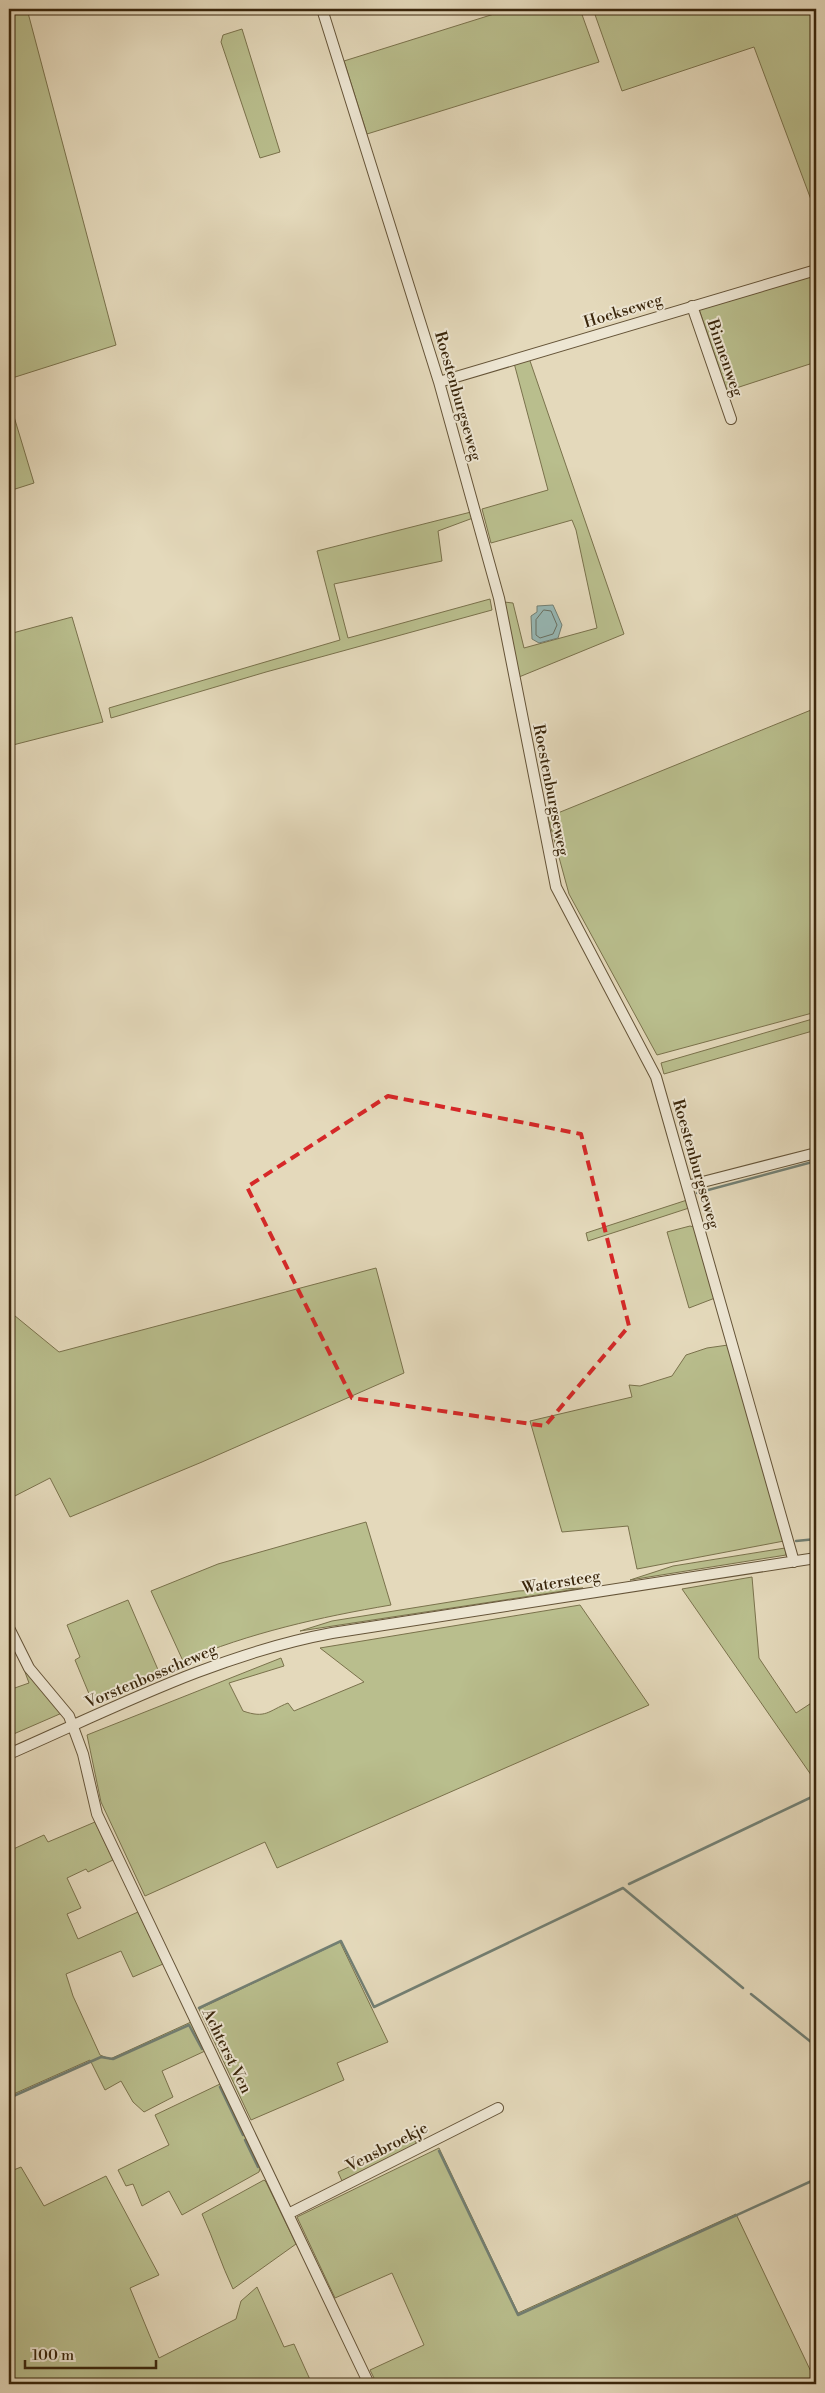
<svg xmlns="http://www.w3.org/2000/svg" width="825" height="2393" viewBox="0 0 825 2393" font-family="'Libre Bodoni',serif">
	<style>
		.green { fill: #b9be8d; stroke: #7a724c }
		.water { fill: #97b9b7; stroke: #727f73 }
		.lines { fill: none; stroke-linecap: round; stroke-linejoin: round }
		.shore { stroke: #697062; stroke-width: 1 }
		.stream { stroke: #727f73; stroke-width: 2.5 }
		.minor-casing { stroke: #655438; stroke-width: 12 }
		.minor { stroke: #ede6d3; stroke-width: 10 }
		.marked { fill: none; stroke: #d62828; stroke-width: 4; stroke-dasharray: 10 6; stroke-linejoin: round }
		.labels { text-anchor: middle; dominant-baseline: central; stroke-width: 4; stroke-linejoin: round; paint-order: stroke }
		.street-label { font-size: 16px; fill: #3b270c; stroke: #ede6d3 }
	</style>
	<rect width="100%" height="100%" fill="#e4d9bb"/>
	<filter id="stains"><feTurbulence type="fractalNoise" baseFrequency=".004" numOctaves="4"/><feColorMatrix values="0 0 0 0 .2 0 0 0 0 .09 0 0 0 0 .02 0 0 0 .5 -.17"/></filter>
	<radialGradient id="worn" r=".72"><stop offset=".6" stop-color="#630" stop-opacity="0"/><stop offset="1" stop-color="#630" stop-opacity=".3"/></radialGradient>
	<path class="green" d="M9,9H27L116,345L9,379Z
		M510,9H580L599,62L367,134L344,61Z
		M593,9H816V213L754,47L622,91Z
		M242,29L280,152L260,158L221,42L223,35Z
		M816,275V362L727,391L699,309Z
		M529,358L624,634L519,677L504,602L513,603L524,648L597,628L576,530L572,520L491,543L482,509L548,490L514,363Z
		M9,400L34,483L9,491Z
		M471,512L473,518L438,531L442,561L334,584L348,638L490,599L492,610L266,672L111,718L109,708L340,640L317,551Z
		M72,617L103,722L9,746V634Z
		M816,708V1012L657,1055L569,894L548,817Z
		M816,1018V1030L664,1074L661,1063Z
		M687,1200L689,1208L588,1241L586,1233Z
		M690,1226L694,1227L715,1298L689,1308L667,1232Z
		M376,1268L404,1373L202,1462L70,1517L50,1478L9,1499V1311L59,1352Z
		M728,1345L784,1541L637,1569L628,1526L562,1532L530,1421L632,1397L629,1385L640,1386L672,1376L686,1355L707,1348Z
		M366,1522L391,1605C320,1617 249,1633 183,1661L151,1591L218,1564Z
		M785,1548L786,1555L630,1580L673,1566Z
		M752,1577L759,1658L796,1713L816,1700V1782L682,1589Z
		M583,1588L300,1631L332,1621L518,1591Z
		M128,1600L159,1672L92,1701L75,1660L80,1657L67,1625Z
		M580,1605L649,1705L277,1868L265,1842L145,1896L101,1802L87,1735L281,1658L284,1666L229,1683L243,1711C266,1719 268,1711 288,1703L294,1711L364,1682L320,1648Z
		M22,1664L62,1713L9,1736V1690L29,1683Z
		M95,1822L113,1860L88,1872L86,1869L67,1878L81,1908L67,1914L78,1939L138,1912L163,1964L133,1977L121,1951L66,1974L73,1996L100,2055L110,2059L191,2022L205,2051L162,2071L173,2097L144,2112L133,2102L121,2081L105,2090L90,2060L9,2096V1851L44,1835L48,1842Z
		M340,1942L388,2042L337,2063L344,2080L251,2120L199,2009Z
		M220,2084L260,2168L259,2172L182,2215L169,2191L142,2206L133,2184L126,2186L118,2170L169,2145L155,2115Z
		M413,2137L417,2145L342,2181L338,2172Z
		M439,2148L518,2313L736,2214L814,2378L801,2384H377L370,2370L424,2345L392,2273L335,2298L297,2217Z
		M9,2167L11,2171L21,2167L44,2206L106,2176L159,2275L130,2288L159,2358L236,2319L241,2301L257,2287L284,2347L294,2344L312,2384H9Z
		M264,2180L266,2182L296,2244L233,2289C221,2264 214,2240 202,2214Z"/>
	<path class="water" d="M553,605L562,625L558,638L539,643L532,639L531,616L537,612V606Z"/>
	<g class="lines">
		<path class="shore" d="M544,610L551,611L557,625L553,634L540,638L536,635V620Z"/>
		<path class="stream" d="M697,1193L816,1161
			M796,1541L816,1539
			M629,1884L816,1795
			M751,1994L816,2046
			M199,2008L341,1941L374,2007L623,1888L743,1988
			M220,2087L243,2135
			M9,2098L101,2057L113,2059L189,2025L202,2049
			M245,2140L258,2167
			M439,2151L518,2315L816,2179"/>
		<defs>
			<path id="minor" d="M322,9L439,382L499,598L556,887L656,1077L794,1562
				M692,306L731,419
				M439,382L816,270
				M687,1186L816,1153
				M9,1628L29,1668L69,1716L83,1754L97,1814L369,2384
				M9,1754C114,1708 218,1654 332,1633L816,1558
				M288,2214L498,2108"/>
		</defs>
		<use href="#minor" class="minor-casing"/>
		<use href="#minor" class="minor"/>
	</g>
	<path class="marked" d="M388,1096L581,1134L629,1326L545,1426L352,1398L247,1187Z"/>
	<g class="labels">
		<g class="street-label">
			<text transform="translate(623 311) rotate(-17)">Hoekseweg</text>
			<text transform="translate(725 358) rotate(71)">Binnenweg</text>
			<text transform="translate(458 396) rotate(74)">Roestenburgseweg</text>
			<text transform="translate(551 790) rotate(79)">Roestenburgseweg</text>
			<text transform="translate(696 1164) rotate(74)">Roestenburgseweg</text>
			<text transform="translate(561 1582) rotate(-9)">Watersteeg</text>
			<text transform="translate(151 1676) rotate(-23)">Vorstenbosscheweg</text>
			<text transform="translate(227 2051) rotate(64)">Achterst Ven</text>
			<text transform="translate(387 2147) rotate(-27)">Vensbroekje</text>
		</g>
	</g>
	<rect width="825" height="2393" fill="none" stroke="#e4d9bb" stroke-width="30"/>
	<rect x="10" y="10" width="805" height="2373" fill="none" stroke="#3b270c" stroke-width="2.5"/>
	<rect x="15" y="15" width="795" height="2363" fill="none" stroke="#3b270c"/>
	<path d="M25 2360v8h131v-8" fill="none" stroke="#3b270c" stroke-width="2.5"/>
	<text x="32" y="2360" font-size="15" fill="#3b270c" stroke="#ede6d3" stroke-width="4" paint-order="stroke">100 m</text>
	<rect width="100%" height="100%" filter="url(#stains)"/>
	<rect width="100%" height="100%" fill="url(#worn)"/>
</svg>
